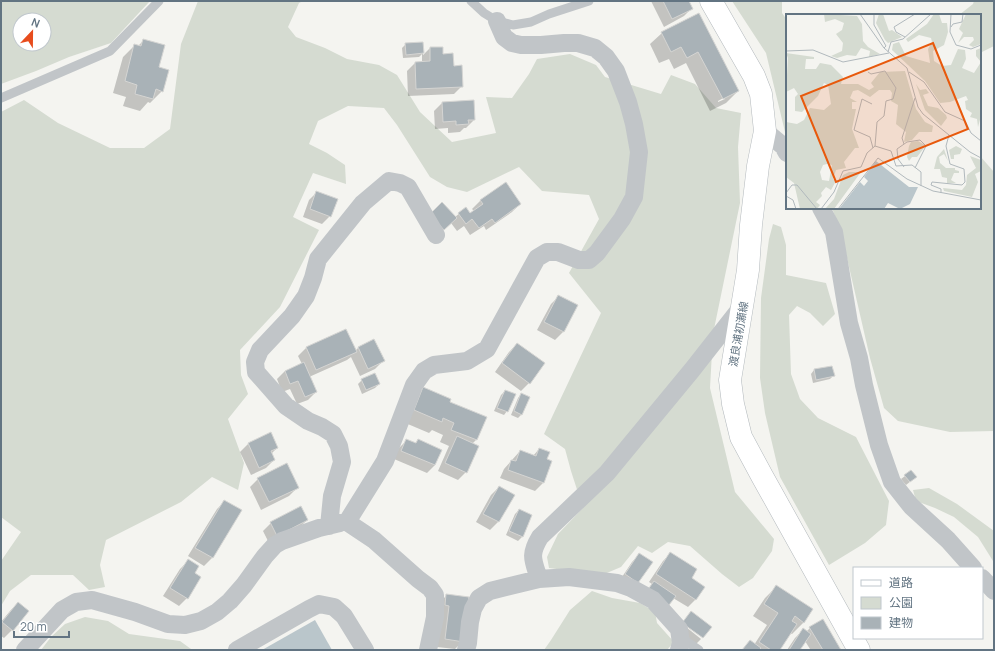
<svg xmlns="http://www.w3.org/2000/svg" width="995" height="651" viewBox="0 0 995 651" font-family="Manrope,'Noto Sans JP',sans-serif">
	<style>
		.green { fill: #d5dbd1; fill-rule: evenodd }
		.water { fill: #bac6cb }
		.shadow { fill: #0003; fill-rule: evenodd }
		.building { fill: #a9b2b7; stroke: #d5d5d3 }
		.lines { fill: none; stroke-linecap: round; stroke-linejoin: round }
		.secondary-casing { stroke: #b3b9bd; stroke-width: 23 }
		.service { stroke: #c1c5c8; stroke-width: 9 }
		.minor { stroke: #c1c5c8; stroke-width: 18 }
		.secondary { stroke: #fff; stroke-width: 22 }
		.labels { text-anchor: middle; dominant-baseline: central; stroke-width: 4; stroke-linejoin: round; paint-order: stroke }
		.street-label { font-size: 11px; fill: #627482; stroke: #fff }
		.inset-road { fill: none; stroke: #b1b9bd; stroke-width: 1 }
		.view { fill: #e8590c; fill-opacity: 0.15; stroke: #e8590c; stroke-width: 2 }
		.inset-edge { fill: none; stroke: #627482; stroke-width: 2 }
	</style>
	<rect width="100%" height="100%" fill="#f4f4f0"/>
	<path class="green" d="M1,1H150L111,43L69,57L36,71L1,84ZM20,20H44V44H20Z
		M198,1H303L299,3L288,27L296,37L325,48L347,59L379,65L397,75L420,112L452,142L496,133L486,97L512,98L529,74L537,59L570,54L596,65L605,77L661,94L671,75L695,84L716,108L741,113L738,147L740,203L713,334L710,388L735,492L774,539L772,551L753,578L739,587L722,574L690,546L668,542L652,553L638,546L621,567L602,575L549,568L547,557L558,534L583,508L571,471L565,449L544,434L601,313L569,273L599,219L589,195L542,191L519,167L467,192L447,187L430,177L397,125L384,108L348,106L318,121L309,144L327,153L345,165L346,184L313,173L293,217L319,230L280,307L240,350L241,375L248,394L228,419L244,463L238,490L212,477L181,502L106,540L100,565L105,587L89,590L73,575H31L10,591L1,606V561L21,532L1,517V112L24,100L58,123L110,148H144L170,129L181,44Z
		M732,1H782V13L787,20V134L785,132L766,53Z
		M974,1H994V46L980,53V15H959L973,4Z
		M980,156L994,172V431L950,432L898,421L884,408L870,358L841,232L832,208H980Z
		M773,224L781,227L786,245V275L826,283L835,314L823,326L810,313L797,306L789,315L791,374L800,399L818,418L856,437L889,501L886,525L865,543L829,565L780,477L765,413L760,378L761,298L769,239Z
		M929,488L957,504L994,531V562L993,561L978,537L954,517L935,508L916,501L913,490Z
		M592,591L612,598L640,603L655,612L657,623L674,642L667,650H544L551,640L570,610Z
		M85,617L108,621L129,634L180,641L191,649L190,650H41L51,637L65,624Z"/>
	<path class="water" d="M315,620L332,650H262Z"/>
	<path class="shadow" d="M651,1H688L692,8L684,16L664,27Z
		M699,14L738,91L726,103L710,111L686,63L674,69L669,59L659,63L650,44L662,33ZM725,97V99L718,102V101Z
		M144,40L158,68L162,91L150,103L148,102L140,111L123,106L126,97L113,93L123,57L135,45L138,46Z
		M422,43L423,55L430,48H442V55L453,67L462,86L454,94L408,96L407,71L415,63H422V54L419,57L403,58L402,48L406,44Z
		M442,103L474,120L466,128H464L460,132L448,133V128L435,129L434,111Z
		M505,183L520,204L512,212L486,230L484,226L470,235L464,226L457,231L451,223L436,237L422,223L455,217L465,209L469,215L474,211L472,209L480,201Z
		M317,192L330,216L322,224L303,217L309,200Z
		M559,296L576,305L563,332L555,340L537,330L551,304Z
		M346,330L355,351L358,348L373,340L383,361L375,369L360,376L351,357L347,360L309,377L316,392L308,400L297,404L290,389L282,392L277,379L285,371L302,364L298,356L306,348Z
		M517,344L529,383L521,391L495,372L509,352Z
		M814,370L834,375L830,379L813,383L811,374Z
		M362,380L379,384L375,388L362,394L358,384Z
		M424,389L449,402L476,440L472,444L466,472L458,480L438,471L449,446L440,442L443,435L432,430L429,433L403,422L412,401Z
		M505,391L507,411L504,415L494,411L501,395Z
		M521,394L522,414L518,418L511,415L518,398Z
		M270,434L277,448L271,454L274,460L266,468L251,475L240,452L248,444Z
		M407,440L415,444L418,441L435,465L427,473L394,459L399,448Z
		M539,449L546,460L551,462L543,483L535,491L500,478L504,469L520,451L533,456Z
		M905,476L916,477L906,485L901,479Z
		M258,479L297,488L289,496L261,510L250,487Z
		M499,487L513,495L498,522L490,530L476,522L491,495Z
		M225,501L241,511L212,558L204,566L188,556L217,509Z
		M519,510L531,515L522,537L518,541L506,535L515,514Z
		M307,520L299,528L269,543L263,531L271,523Z
		M671,553L690,579L696,599L688,607L673,598L644,595L652,584L649,582L663,561Z
		M640,554L637,583H618L632,562Z
		M188,561L193,573L187,598L179,606L163,596L180,569Z
		M777,586L804,622L792,634L790,633L779,650H743L754,645L767,625L753,616L765,598Z
		M447,595L463,641L455,649L437,647L439,603Z
		M18,603L28,611L12,630L4,638L1,636V622L10,611Z
		M681,623L701,639L694,646L675,631Z
		M810,628L840,650H808L810,649L805,641L799,650H787L795,638L803,630L806,632Z"/>
	<path class="building" d="M663,1H689L693,9L672,19Z
		M699,13L739,91L723,99L698,52L687,58L681,47L671,52L661,32Z
		M143,39L165,45L159,67L169,70L163,92L156,89L153,99L135,94L137,85L125,81L134,44L141,46Z
		M423,42L424,53L406,55L405,43Z
		M430,47H443V54L453,53L454,66L462,65L463,87L416,89L415,62L430,61Z
		M474,100L475,120H468L469,124L456,125V121L443,122L442,102Z
		M506,182L521,204L495,223L492,219L479,228L472,219L466,224L458,213L466,207L470,213L483,204L480,200Z
		M316,191L338,199L331,217L310,209Z
		M442,202L457,218L444,230L430,214Z
		M558,295L578,305L564,332L544,322Z
		M346,329L357,352L316,370L306,347Z
		M374,339L385,361L368,369L358,347Z
		M517,343L545,363L530,384L502,363Z
		M304,362L317,392L305,397L298,381L290,384L285,371Z
		M832,366L835,376L816,380L814,369Z
		M375,373L380,384L366,390L361,379Z
		M423,387L451,399L450,402L487,417L477,440L451,430L454,423L443,418L442,422L414,410Z
		M505,390L516,394L508,412L497,408Z
		M521,393L530,397L522,415L514,411Z
		M271,432L278,448L271,451L275,460L259,468L248,443Z
		M457,436L479,446L467,473L445,463Z
		M406,439L416,443L418,439L442,450L435,465L401,451Z
		M539,448L550,452L547,459L552,461L544,483L508,470L511,460L516,461L520,450L536,456Z
		M287,463L299,488L269,502L257,478Z
		M911,470L917,477L910,482L904,475Z
		M499,486L515,495L499,522L483,514Z
		M224,500L242,510L213,558L195,548Z
		M301,506L308,520L277,536L270,522Z
		M519,509L532,515L523,537L509,531Z
		M670,552L697,569L692,578L705,587L696,600L656,574Z
		M639,553L653,562L638,583L625,574Z
		M188,559L199,566L195,573L201,577L188,599L170,588Z
		M654,581L676,596L669,605L647,591Z
		M776,585L813,609L804,623L795,616L792,621L797,624L780,650H771L759,642L778,613L764,604Z
		M446,594L469,597L464,642L445,639L449,606L445,605Z
		M18,602L29,611L13,631L2,622Z
		M691,611L712,627L703,638L682,623Z
		M823,619L841,650H823L809,627Z
		M803,628L811,634L800,650H789Z
		M750,640L761,648L759,650H742Z"/>
	<g class="lines">
		<defs>
			<path id="secondary" d="M711,1L754,76L761,94L765,131L758,166L751,225L748,270L730,380L733,404L741,437L762,476L859,650"/>
		</defs>
		<use href="#secondary" class="secondary-casing"/>
		<path class="service" d="M471,1L484,13L497,21L513,25L531,22L549,14L589,1
			M1,98L110,51L159,1
			M680,637L699,650"/>
		<path class="minor" d="M765,131L783,146L787,153
			M821,208L834,232L849,323L859,358L864,385L879,445L892,482L911,506L948,540L973,568
			M329,526L332,496L342,462L339,446L333,434L322,427L308,421L286,406L256,372L255,362L260,350L292,316L306,296L313,278L318,259L363,203L389,181L400,183L408,187L436,235
			M982,578L994,591
			M539,579C533,560 529,555 540,537L607,473L621,456L692,370L743,305
			M25,650L62,610L76,602L92,600L135,612L168,624L185,625L201,621L217,612L230,601L244,585L265,556L275,545L282,541L319,528L340,523
			M237,650L309,609L319,604L334,607L344,616L365,650
			M428,650L435,617V595L430,588L418,579L374,540L347,522L385,461L414,385L424,371L434,365L467,361L487,349L537,258L547,252H558L579,260H589L597,253L622,219L634,197L639,152L634,124L628,102L616,71L606,57L595,48L578,43H564L541,45H521L512,43L504,37L497,21
			M466,650L468,643L470,622L473,609L479,598L490,591L539,579L569,577L617,583L631,588L653,600L679,629L681,643L679,650"/>
		<use href="#secondary" class="secondary"/>
	</g>
	<g class="labels">
		<g class="street-label">
			<text transform="translate(738 334) rotate(-80)">渡良浦初瀬線</text>
		</g>
	</g>
	<g transform="translate(786 14)">
		<rect width="195" height="195" fill="#f4f4f0"/>
		<path d="M38,0L71,2L76,10L77,27L82,33L94,40L83,43L84,37L75,34L70,42L61,41L51,44L45,42L56,37L57,29L50,20L56,16L58,9L49,5L39,8ZM93,0H97L103,17L106,16L116,23L102,29L99,26L90,9ZM148,0H153L156,9H161L162,18L158,31L147,37L148,47L156,52L165,51L172,35L179,36L180,45L176,54L188,59L195,48L190,42V36L195,34V102L192,113L191,105L184,103L186,99L180,95L179,87L182,86L180,82L164,88L154,89L139,67L106,36L107,30L113,28L120,42L144,49L142,35L146,28L145,24L133,21L122,28L120,25L141,10ZM180,0H195V30L187,33L183,31L188,26L187,23H178L172,29L177,19L173,15ZM0,39L28,43V45H20L19,55H30L34,49L45,51L57,63L55,70H72L83,76L88,73L85,69L94,58L119,57L130,95L139,108L147,112L146,118H133L126,126L118,128L120,118L110,110L112,91L105,87L106,79L104,76H93L84,83L72,76L67,77L64,84L71,88H66V95H70L66,115L73,134H69L58,148L60,154L50,156L47,165L50,167L45,176L40,173L35,179L36,182L30,188L34,191L31,195H14L8,169L0,163V108L11,110L18,106L24,94L38,96L45,90L42,71L38,69L32,82L16,98L9,97V83L12,80L8,74L0,78L2,44ZM41,150L46,151L43,167L36,166L34,158L37,151ZM130,70L134,76L140,75L143,79L137,81L142,92L152,94L160,101L161,104L155,112L139,96ZM132,127L139,131L138,134L131,143H126L123,147L121,143L123,132L125,128ZM170,132L176,135L174,140L168,141V145H165L163,136ZM158,135L162,147L158,140L153,143L154,149L160,154H169V156L173,157V159H168L165,166L170,169H161V164L156,163L154,155H148L151,143ZM184,142L195,146V157L189,160L192,168L186,183L158,177L157,174L176,176L180,171L181,161L190,154ZM63,158H75L48,195H39L48,185L57,161Z" fill="#d5dbd1" fill-rule="evenodd"/>
		<path d="M90,147L123,173H132L124,190L114,195L102,189L98,195H53L74,168L78,172L82,167L78,163Z" fill="#bac6cb"/>
		<path class="inset-road" d="M74,0L98,34L121,54L132,93L137,100L184,138L195,144M88,0V11L100,32L98,34M165,0L164,18L170,31L185,35L195,31M165,13L167,10L176,8L177,0M119,23L110,18L108,13L129,0M0,37L27,36L57,48L103,39M102,38L105,28L117,25L145,0M82,58L85,60L99,57L110,74L107,85L100,87L98,102L91,108L89,132L105,137L110,152L126,151L135,158V172M123,58L138,68L159,98L179,107L185,119L195,127M86,90L76,85L68,116L84,123L87,134M118,130L116,124L129,84M118,153L112,145L111,135L121,128L134,126L140,132L129,154M0,179L6,171H11L31,195M155,179V175L145,171L146,168L176,171L179,168L178,155L164,150L160,132L163,121M0,182L7,186L10,195M35,195L48,178L57,157L75,153L81,139L89,132M52,195L92,144L121,165L147,177L195,186"/>
		<path class="view" d="M147,29L182,115L50,168L15,82Z"/>
		<rect width="195" height="195" class="inset-edge"/>
	</g>
	<rect width="995" height="651" fill="none" stroke="#627482" stroke-width="4"/>
	<rect x="853" y="567" width="130" height="72" fill="#ffffff" stroke="#c0c7cd"/>
	<rect x="861" y="580" width="20" height="6" fill="#ffffff" stroke="#c0c7cd"/>
	<text x="889" y="587" font-size="12" fill="#627482">道路</text>
	<rect x="861" y="597" width="20" height="12" fill="#d5dbd1" stroke="#c0c7cd"/>
	<text x="889" y="607" font-size="12" fill="#627482">公園</text>
	<rect x="861" y="617" width="20" height="12" fill="#a9b2b7" stroke="#c0c7cd"/>
	<text x="889" y="627" font-size="12" fill="#627482">建物</text>
	<g transform="translate(32 32) rotate(22)"><circle r="19" fill="#ffffff" stroke="#c0c7cd"/>
	<path d="M0-3L7 15L0 10L-7 15Z" fill="#e74c1d"/>
	<text y="-6" font-size="11" font-weight="bold" text-anchor="middle" fill="#627482">N</text>
	</g>
	<path d="M14 631v6h55v-6" fill="none" stroke="#627482" stroke-width="2"/>
	<text x="20" y="631" font-size="12" fill="#627482" stroke="#ffffff" stroke-width="3" paint-order="stroke">20 m</text>
</svg>
